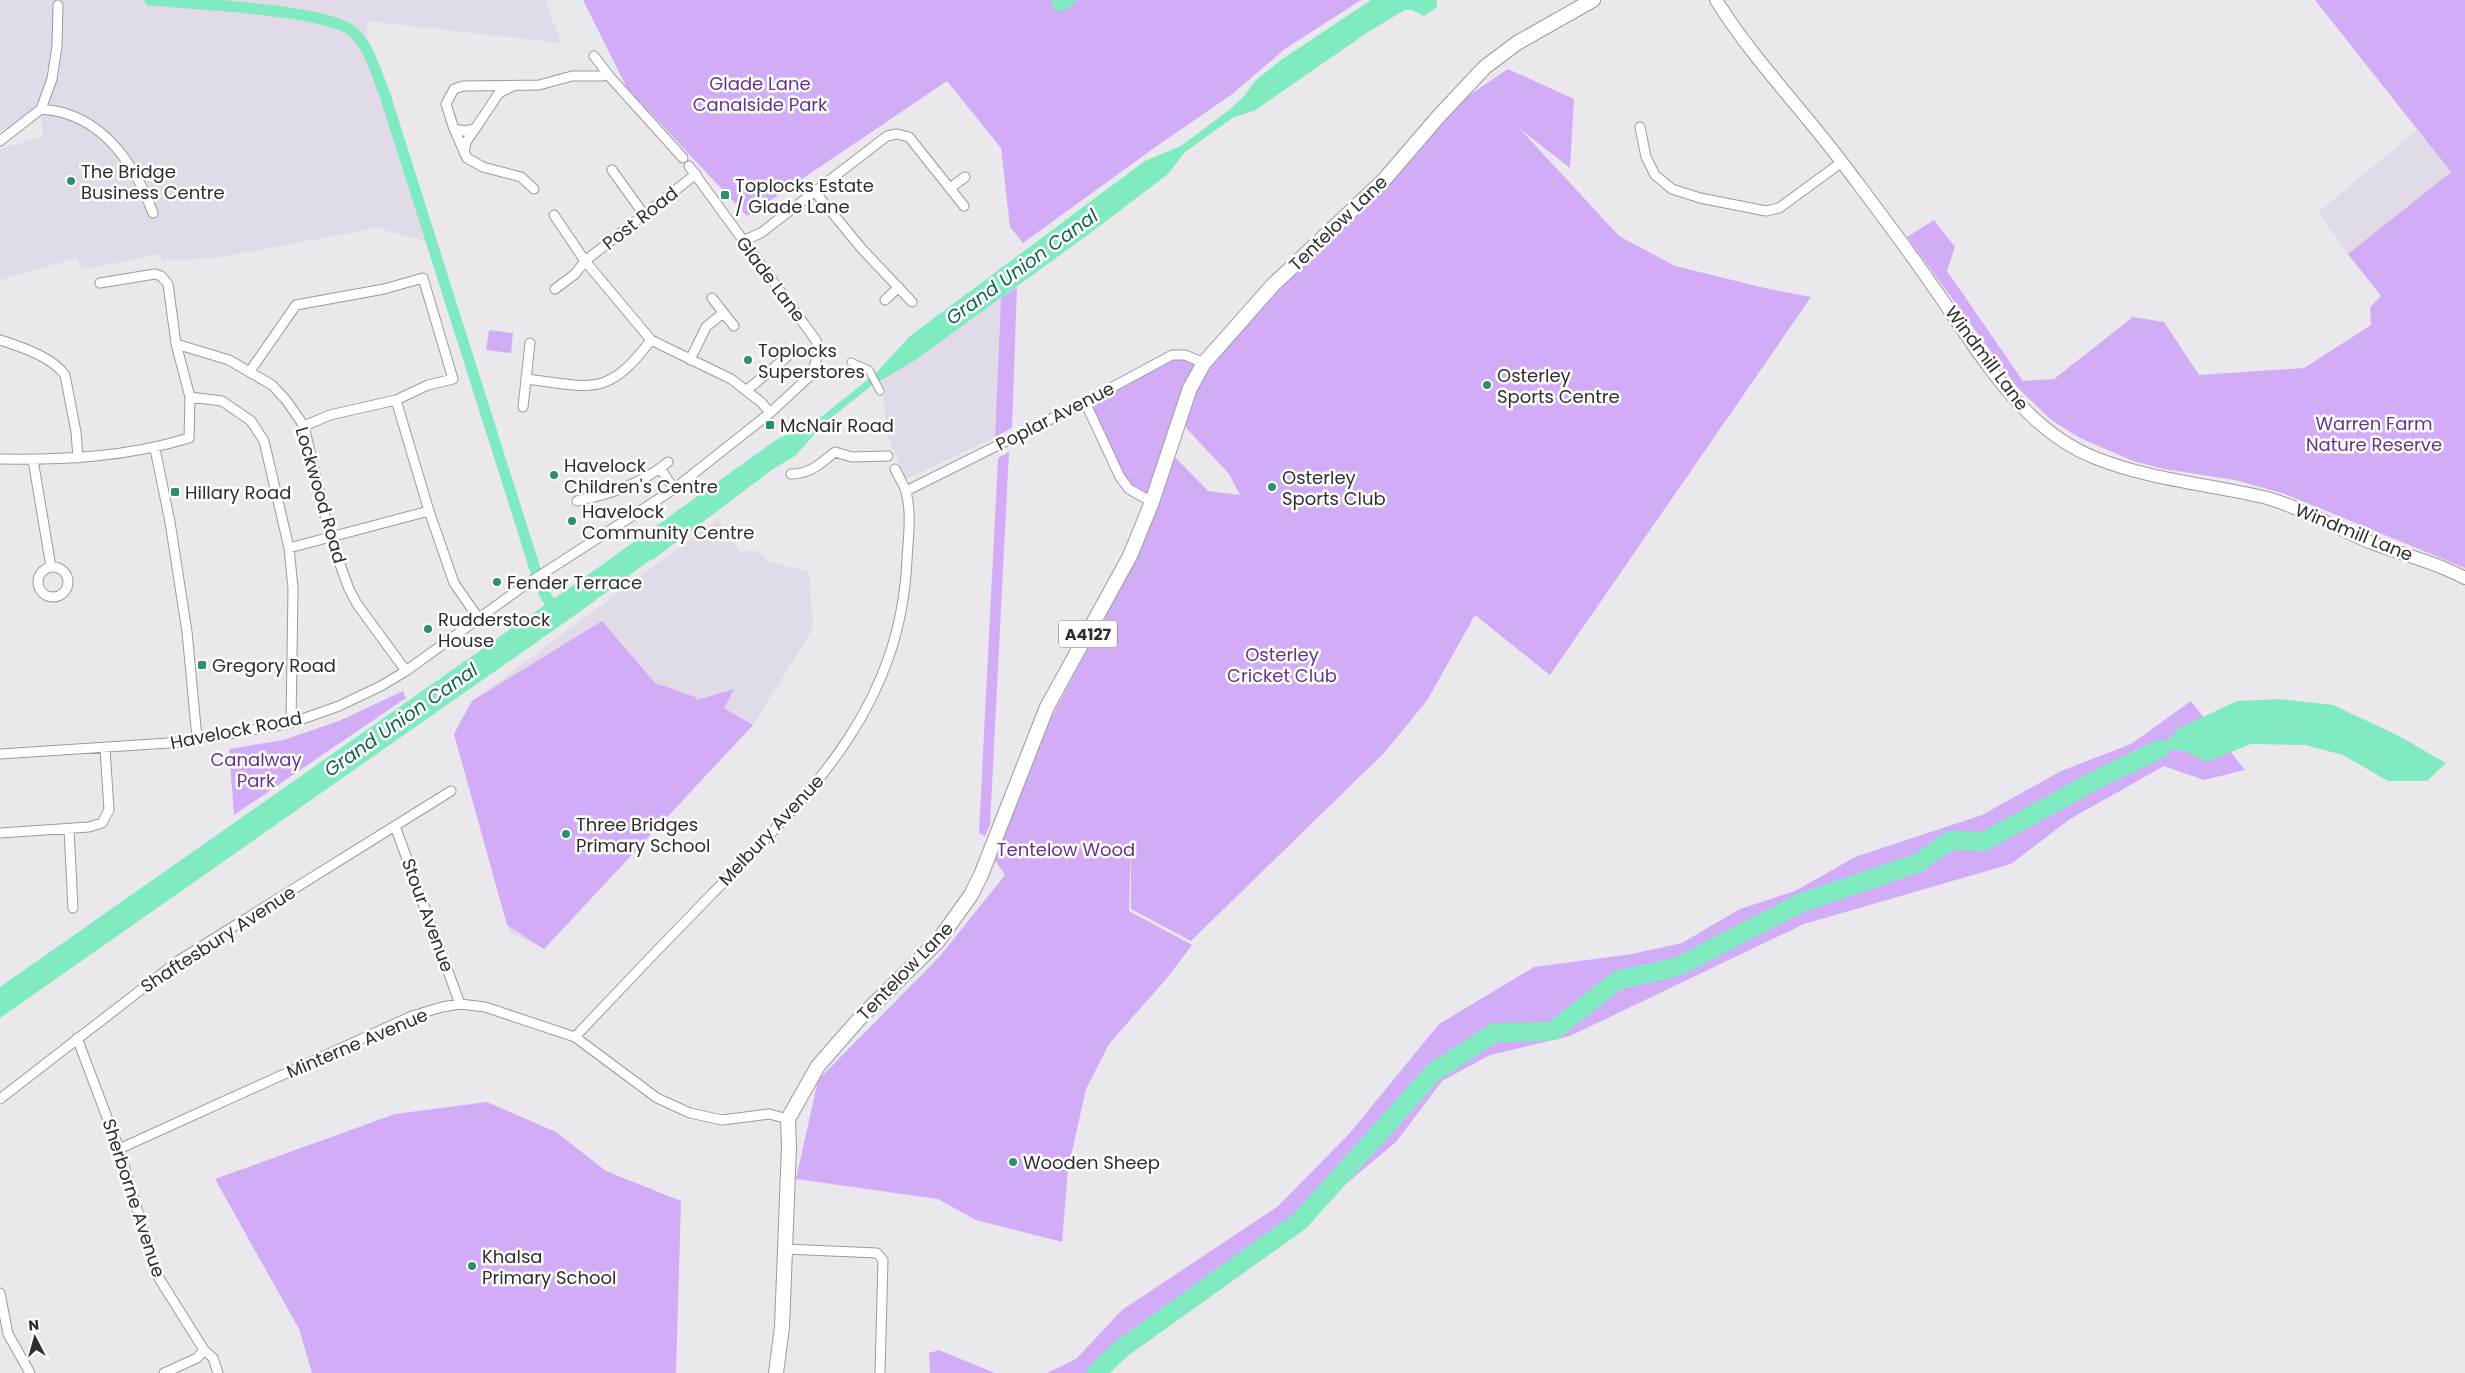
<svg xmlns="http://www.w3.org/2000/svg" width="2465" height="1373" viewBox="0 0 2465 1373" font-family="Poppins,sans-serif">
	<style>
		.built { fill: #e1dae7 }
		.green { fill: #d3acf8 }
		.water { fill: #80ebc1 }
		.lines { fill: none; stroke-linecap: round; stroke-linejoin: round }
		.canal { stroke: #80ebc1; stroke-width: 11 }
		.river { stroke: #80ebc1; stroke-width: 19 }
		.pedestrian-casing { stroke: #9c9a9f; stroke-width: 9 }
		.minor-casing { stroke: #9c9a9f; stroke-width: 11 }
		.secondary-casing { stroke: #9c9a9f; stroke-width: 14 }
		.primary-casing { stroke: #9c9a9f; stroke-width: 16 }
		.pedestrian { stroke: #fff; stroke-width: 7 }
		.minor { stroke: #fff; stroke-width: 9 }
		.secondary { stroke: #fff; stroke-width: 12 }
		.primary { stroke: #fff; stroke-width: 14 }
		.poi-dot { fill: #29916e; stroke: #fff; stroke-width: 2 }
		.labels { text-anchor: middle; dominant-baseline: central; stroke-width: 5; stroke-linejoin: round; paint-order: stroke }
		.shield { fill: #fff; stroke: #6d6c6d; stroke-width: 1 }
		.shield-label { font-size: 16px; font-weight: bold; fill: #2e2d2f }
		.park-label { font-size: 18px; fill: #65328c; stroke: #fff }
		.poi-label { font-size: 18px; fill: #2e2d2f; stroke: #fff; text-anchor: start }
		.street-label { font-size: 18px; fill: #2e2d2f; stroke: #fff }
		.water-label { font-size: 19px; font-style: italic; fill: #12664b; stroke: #fff }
	</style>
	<rect width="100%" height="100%" fill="#eae8ed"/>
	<path class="built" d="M0,0H545L561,43L367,21L368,62L385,98L425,241L377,228L221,257L162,261L160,254L82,270L77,258L0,280V149L43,136L40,111L0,132Z
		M2417,130L2451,172L2348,254L2318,212Z
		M1001,298L995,437L906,479L887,435L882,379L914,361Z
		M718,519L740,552L756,550L769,562L809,572L813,629L753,725L544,949L510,933L454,734L472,701Z"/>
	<path class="green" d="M583,0H1361L1285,49L1231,95L1154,148L1023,243L1010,227L1001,148L947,81L747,216L627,88Z
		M2315,0H2465V568L2285,494L2235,480L2164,469L2133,461L2078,437L2050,419L2017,387L1907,237L1934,220L1955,247L1947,271L2023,381L2054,379L2133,317L2164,322L2199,375L2304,368L2371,325L2370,307L2381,296L2348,254L2451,172Z
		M1508,69L1574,99L1570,168L1520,129L1619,236L1675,266L1769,289L1811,297L1550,675L1475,615L1428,699L1385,752L1191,941L1131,909V845L1129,911L1192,945L1167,978L1109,1044L1086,1089L1068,1169L1062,1242L976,1220L938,1199L796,1179L818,1080L940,956L1005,875L991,854L1018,781L1137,555L1173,455L1208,491L1240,495L1229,474L1187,429L1183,417L1193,386L1273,295L1386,189L1465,98Z
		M1017,287L1012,428L995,437L1001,298Z
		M489,330L513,333L511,353L486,350Z
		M1172,355L1204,363L1152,502L1129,489L1085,402Z
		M1009,452L990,825L985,836L979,833L998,458Z
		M602,621L655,683L695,697L697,700L734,689L724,708L753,725L544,949L507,925L454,734L472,701Z
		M403,691L406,698L234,815L229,749L283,740L339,721Z
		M2191,701L2245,770L2204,780L2164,766L2070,819L2011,864L1804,924L1570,1036L1490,1055L1442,1081L1396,1142L1334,1194L1093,1373H1047L1076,1359L1122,1310L1277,1207L1349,1134L1439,1024L1534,967L1632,954L1682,943L1740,909L1795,891L1855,857L1982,815L2061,771L2131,744Z
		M487,1102L556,1132L606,1171L681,1201L676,1373H312L299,1329L215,1179L395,1114Z
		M939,1350L995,1373H930L929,1353Z"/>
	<path class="water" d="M1051,0H1079L1065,10L1058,11L1053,7Z
		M1371,0H1437V7L1424,16L1412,10H1405L1368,32L1254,111L1234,117L1185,152L1168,174L1093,231L914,361L871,386L825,423L795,456L773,469L654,559L649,561L571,618L0,1018V987L599,567L776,440L821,417L876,373L910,336L1145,161L1181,146L1229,110L1244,96L1256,80L1281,60Z
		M2279,699L2333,705L2397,735L2446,763L2427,781H2388L2343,755L2305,745L2251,744L2206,762L2186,751L2160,749L2179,728L2237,701Z"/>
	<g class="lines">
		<path class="canal" d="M150,0C191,4 324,9 352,31C369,45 376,73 384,92L536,572L544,593L556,612"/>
		<path class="river" d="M1096,1373L1121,1349L1300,1221L1434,1072L1494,1033L1553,1031L1618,980L1677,967L1801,903L1918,863L1951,840L1983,842L2094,781L2160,749"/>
		<defs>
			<path id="pedestrian" d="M851,362L869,370L880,391"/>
			<path id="minor" d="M594,56L610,77L683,158
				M513,86L499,93L475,129L465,131L454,129L446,104L454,89L463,86L539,85L572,76H603L607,74
				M41,109C49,110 59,111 67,114C111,128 138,172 153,213
				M1640,127L1646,157L1655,175L1672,189L1700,198L1766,211L1779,208L1842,162
				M454,129L467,158L483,167L521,177L534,189
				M0,141L41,109L52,79L57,46L58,5
				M464,153L466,142L475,129
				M612,170L645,216
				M950,188L965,177
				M815,192L862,249L912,302
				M554,215L585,261L651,340L731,379L762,403L770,413
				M742,241L761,233L887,136L897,134L909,137L964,206
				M555,289L575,274L585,261L696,174
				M712,298L734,326
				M885,300L899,287
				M0,340C21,347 51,356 65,375L76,432L78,458
				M176,344L229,360L272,385L286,400L304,426L330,537L349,589L357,604L406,671
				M690,360L706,327L723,313
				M250,371L296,305L384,289L423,278L453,379L428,385L396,400
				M526,379C593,387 607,398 651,340
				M747,390L789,355
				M190,397L222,401L251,421L264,441L289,548L293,588L291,723
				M1085,402L1120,477L1129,489L1152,502
				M523,407L530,343
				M304,426L330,415L396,400L429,511L454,583L479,619
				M155,449L170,522L187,632L197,738
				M0,459C65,460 127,457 189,438L190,397L176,344L168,284L161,276L155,274L100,283
				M33,460L51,567
				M660,468L674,489
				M791,474C810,474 820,464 835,452L852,457L888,456
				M906,491L1085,402L1172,355H1185L1204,363
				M577,501C611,494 641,484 668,462
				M289,548L429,511
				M38 582a15 15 0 1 1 30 0a15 15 0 1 1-30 0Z
				M0,754L184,742L197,738L218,736L291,723L339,706L381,686L406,671L522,587L674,489L770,413L811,375L817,358L819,347L815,339L689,166
				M395,826L460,1004
				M69,829L73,908
				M0,833L89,827L102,823L109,810L105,748
				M575,1037C620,989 665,942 711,895C809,795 900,710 907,560C908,538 912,514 906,492C904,484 898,476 895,469
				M77,1038L119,1149L157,1275L204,1350L213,1358L218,1373
				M0,1099L178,961L451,791
				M119,1149L412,1016L442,1007L460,1004L485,1007L575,1037L657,1098L690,1113L722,1120L769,1114L788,1119
				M784,1249L877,1253L883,1260L880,1373
				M0,1293L8,1334L30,1373
				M164,1373L197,1358L204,1350"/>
			<path id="secondary" d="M1716,0C1753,59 1802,109 1844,165C1874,205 1904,244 1932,285C1977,348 2018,426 2093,457C2149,480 2209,484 2267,498C2303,508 2337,529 2372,543C2403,555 2436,562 2465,578"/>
			<path id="primary" d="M776,1373L782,1327L789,1147L788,1119L818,1066L860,1018L938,941L971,895L981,875L1047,707L1130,556L1152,502L1190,388L1204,363L1273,285L1384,180L1439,116L1485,67L1517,43L1593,0"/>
		</defs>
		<use href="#pedestrian" class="pedestrian-casing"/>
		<use href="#minor" class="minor-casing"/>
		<use href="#secondary" class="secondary-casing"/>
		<use href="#primary" class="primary-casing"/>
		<use href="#pedestrian" class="pedestrian"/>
		<use href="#minor" class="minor"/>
		<use href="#secondary" class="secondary"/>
		<use href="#primary" class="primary"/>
	</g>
	<g class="poi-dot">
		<circle cx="71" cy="181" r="5"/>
		<rect x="720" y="190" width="10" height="10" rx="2.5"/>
		<circle cx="748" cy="360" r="5"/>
		<circle cx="1487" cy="385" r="5"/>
		<rect x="765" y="420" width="10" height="10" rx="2.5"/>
		<circle cx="554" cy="475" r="5"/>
		<circle cx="1272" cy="487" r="5"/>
		<rect x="170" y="487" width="10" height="10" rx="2.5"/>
		<circle cx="572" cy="521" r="5"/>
		<circle cx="497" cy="582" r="5"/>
		<circle cx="428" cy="629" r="5"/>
		<rect x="197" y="660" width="10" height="10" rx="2.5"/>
		<circle cx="566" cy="834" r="5"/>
		<circle cx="1013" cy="1162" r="5"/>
		<circle cx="472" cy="1266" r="5"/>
	</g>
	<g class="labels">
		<rect class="shield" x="1059" y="620.5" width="58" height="27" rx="4"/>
		<g class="shield-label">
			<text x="1088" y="634">A4127</text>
		</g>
		<g class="park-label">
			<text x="760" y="83">Glade Lane<tspan x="760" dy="21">Canalside Park</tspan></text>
			<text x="2374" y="423">Warren Farm<tspan x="2374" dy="21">Nature Reserve</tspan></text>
			<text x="1282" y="654">Osterley<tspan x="1282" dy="21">Cricket Club</tspan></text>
			<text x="256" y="759">Canalway<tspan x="256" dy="21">Park</tspan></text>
			<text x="1066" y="849">Tentelow Wood</text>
		</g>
		<g class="poi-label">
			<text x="81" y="171">The Bridge<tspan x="81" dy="21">Business Centre</tspan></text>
			<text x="735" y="185">Toplocks Estate<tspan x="735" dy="21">/ Glade Lane</tspan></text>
			<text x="758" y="350">Toplocks<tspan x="758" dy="21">Superstores</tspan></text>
			<text x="1497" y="375">Osterley<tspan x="1497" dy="21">Sports Centre</tspan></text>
			<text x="780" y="425">McNair Road</text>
			<text x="564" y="465">Havelock<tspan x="564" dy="21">Children's Centre</tspan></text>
			<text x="1282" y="477">Osterley<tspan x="1282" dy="21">Sports Club</tspan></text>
			<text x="185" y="492">Hillary Road</text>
			<text x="582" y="511">Havelock<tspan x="582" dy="21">Community Centre</tspan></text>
			<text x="507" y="582">Fender Terrace</text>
			<text x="438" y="619">Rudderstock<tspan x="438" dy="21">House</tspan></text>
			<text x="212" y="665">Gregory Road</text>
			<text x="576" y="824">Three Bridges<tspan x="576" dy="21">Primary School</tspan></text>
			<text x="1023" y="1162">Wooden Sheep</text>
			<text x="482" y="1256">Khalsa<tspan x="482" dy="21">Primary School</tspan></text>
		</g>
		<g class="street-label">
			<text transform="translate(640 218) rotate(-38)">Post Road</text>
			<text transform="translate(1338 223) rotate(-44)">Tentelow Lane</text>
			<text transform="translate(771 279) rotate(53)">Glade Lane</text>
			<text transform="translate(1987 358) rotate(53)">Windmill Lane</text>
			<text transform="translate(1055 416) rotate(-27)">Poplar Avenue</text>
			<text transform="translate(321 495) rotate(74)">Lockwood Road</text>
			<text transform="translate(2354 532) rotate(22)">Windmill Lane</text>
			<text transform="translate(236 730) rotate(-11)">Havelock Road</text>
			<text transform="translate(771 830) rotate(-47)">Melbury Avenue</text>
			<text transform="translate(428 915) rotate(70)">Stour Avenue</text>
			<text transform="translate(218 939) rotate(-33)">Shaftesbury Avenue</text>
			<text transform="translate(905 971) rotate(-46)">Tentelow Lane</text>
			<text transform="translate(357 1043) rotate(-23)">Minterne Avenue</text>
			<text transform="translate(134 1198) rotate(72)">Sherborne Avenue</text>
		</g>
		<g class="water-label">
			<text transform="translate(1022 267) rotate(-36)">Grand Union Canal</text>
			<text transform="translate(401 720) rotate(-35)">Grand Union Canal</text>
		</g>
	</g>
	<g transform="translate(35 1338) rotate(354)" stroke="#ffffff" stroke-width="4" paint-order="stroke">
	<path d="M0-4L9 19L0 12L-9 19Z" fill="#2e2d2f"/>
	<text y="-8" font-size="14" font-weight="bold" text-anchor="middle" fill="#2e2d2f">N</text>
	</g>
</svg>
